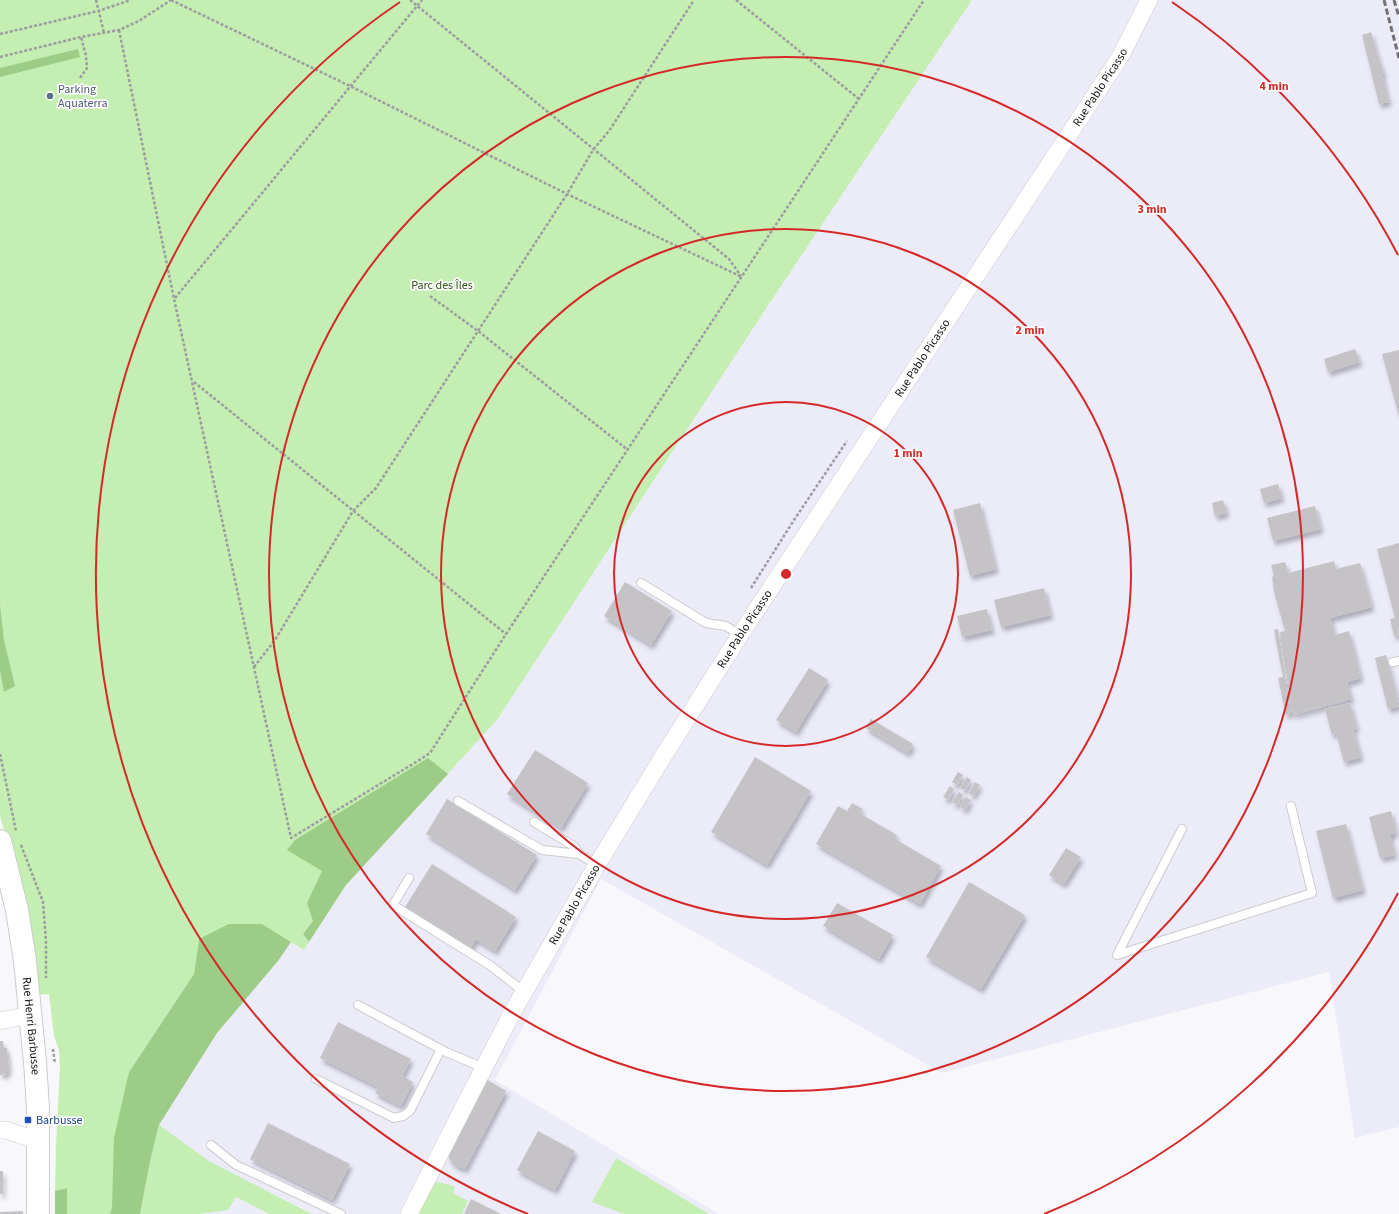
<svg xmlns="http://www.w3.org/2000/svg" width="1399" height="1214" viewBox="0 0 1399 1214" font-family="'Source Sans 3',sans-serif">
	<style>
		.built { fill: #ebecf8 }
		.green { fill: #c4eeb2 }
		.forest { fill: #9dcc87 }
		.building { fill: #c5c3c6; filter: url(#shadow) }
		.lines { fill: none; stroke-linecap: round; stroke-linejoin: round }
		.lane-casing { stroke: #cbcbcf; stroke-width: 10 }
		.street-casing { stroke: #cbcbcf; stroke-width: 18 }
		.secondary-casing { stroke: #cbcbcf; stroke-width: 24 }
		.path { stroke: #9c9c9f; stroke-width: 2.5; stroke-dasharray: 3 2; stroke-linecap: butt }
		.lane { stroke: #fff; stroke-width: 8 }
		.street { stroke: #fff; stroke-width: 17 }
		.secondary { stroke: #fff; stroke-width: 22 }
		.rail { stroke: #727275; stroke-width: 3; stroke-dasharray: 6 3; stroke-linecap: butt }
		.ring { fill: none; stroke: #d62828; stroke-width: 2 }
		.service-dot { fill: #5c6f8a; stroke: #fff; stroke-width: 1.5 }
		.transit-dot { fill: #1a4fb4; stroke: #fff; stroke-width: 1.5 }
		.labels { text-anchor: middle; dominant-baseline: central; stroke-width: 3.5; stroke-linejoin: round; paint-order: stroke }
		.street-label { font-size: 12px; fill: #101012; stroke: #fff }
		.service-label { font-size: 12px; fill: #4e5e75; stroke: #fff; text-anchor: start }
		.park-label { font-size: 12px; fill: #2a5510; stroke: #fff }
		.transit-label { font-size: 12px; fill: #164399; stroke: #fff; text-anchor: start }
		.centre { fill: #d62828; stroke: #fff; stroke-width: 2 }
		.ring-label { font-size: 12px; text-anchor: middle; font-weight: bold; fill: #d62828; stroke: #fff; stroke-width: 3.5; stroke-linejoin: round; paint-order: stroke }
	</style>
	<defs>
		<filter id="shadow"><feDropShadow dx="2.5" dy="4.5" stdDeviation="2" flood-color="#0004"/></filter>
	</defs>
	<rect width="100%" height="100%" fill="#f8f8fc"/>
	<path class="built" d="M972,0H1399V1127L1355,1138L1329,972L942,1073L601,879L495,1080L719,1214H312L209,1161L146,1118L262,924L304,950L346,885L497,720L769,304Z
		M191,1174L269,1214H172Z"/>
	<path class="green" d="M0,0H972L769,304L497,720L313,921L303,934L309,942L304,950L262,924L199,939L194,974L129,1072L112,1207L110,1214H67V1188L55,1191L56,1146L60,1067L59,1050L54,1036L49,994L35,995L20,889L0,816V671L5,692L4,640L0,603Z
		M159,1125L209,1161L312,1214H269L236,1197L228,1210L199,1214H140L151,1157Z
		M616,1158L709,1214H624L592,1202Z
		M437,1182L447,1184L455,1187L453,1193L468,1201L462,1214H416L427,1191Z"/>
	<path class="forest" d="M78,49L80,57L0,77V68Z
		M0,603L4,640L15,686L4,692L0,671Z
		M428,758L448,774L346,885L309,942L303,934L313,921L307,903L322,871L287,850L295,840Z
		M229,924H262L291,942L278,961L217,1033L159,1125L151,1157L140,1214H110L112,1207L114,1138L129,1072L194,974L199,939Z
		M67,1188V1214H55V1191Z"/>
	<path class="building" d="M1371,32L1379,61H1380L1384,74H1382L1389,102L1379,104L1362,35Z
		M1355,349L1360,362L1328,372L1324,359Z
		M1399,350V416L1382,354Z
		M1278,484L1282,498L1264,503L1260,489Z
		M1223,500L1227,513L1215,516L1212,503Z
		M980,503L996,569L970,576L953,510Z
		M1315,506L1321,529L1273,541L1267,518Z
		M1399,543V635L1394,636L1390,619L1395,618L1377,549Z
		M1334,561L1336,569L1360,563L1372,607L1330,618L1335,635L1349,631L1361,678L1347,682L1351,697L1292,712L1280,632L1285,631L1274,592L1272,577L1274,576L1271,565L1285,562L1288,573Z
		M625,582L672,611L651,645L604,616Z
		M1044,588L1051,615L1001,627L994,600Z
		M987,609L992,630L962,637L957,616Z
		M1278,629L1291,713L1286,715L1278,678L1283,677L1274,630Z
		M1386,655L1399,704V706L1388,709L1375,658Z
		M809,668L828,680L796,732L776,720Z
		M1351,697L1352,699L1293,715V713Z
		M1350,703L1357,728L1353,729L1361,757L1344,762L1336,733L1332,735L1325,709Z
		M871,719L913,744L908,753L866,728Z
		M535,750L588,783L561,828L507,794Z
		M755,757L811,791L767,865L711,832Z
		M958,772L963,775L957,785L952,782Z
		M967,777L971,780L965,790L960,788Z
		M975,782L980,785L973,796L969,793Z
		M950,786L954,789L948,800L943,797Z
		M959,792L963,795L957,805L952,802Z
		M966,797L971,800L965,810L960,807Z
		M447,799L537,855L515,890L426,834Z
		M852,803L863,809L859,813L897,835L895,839L941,866L920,904L816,844L838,806L847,811Z
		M1391,811L1396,833L1390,835L1395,855L1380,858L1369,817Z
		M1346,824L1363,890L1333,898L1316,831Z
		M1066,848L1081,857L1064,884L1049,875Z
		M432,864L516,917L495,951L476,939L471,948L405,907Z
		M969,882L1025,915L981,989L926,957Z
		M837,903L893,935L879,959L823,926Z
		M338,1022L411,1059L402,1076L413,1082L401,1106L375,1093L378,1087L320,1058Z
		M0,1041H3L4,1048H7L9,1070L7,1071V1074L0,1075Z
		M486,1079L506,1091L465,1169L455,1165L449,1159L448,1153Z
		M268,1123L350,1164L332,1200L250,1159Z
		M538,1131L575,1151L555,1190L517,1170Z
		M0,1171H3V1194H0Z
		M471,1199L501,1214H464Z
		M23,1211V1214H0V1212Z"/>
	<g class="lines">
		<defs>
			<path id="lane" d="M641,583L706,623L726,626L740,635
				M1393,662L1399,661
				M458,801L542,850L579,854L597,865
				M534,822L575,847L579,854
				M1182,829L1117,955L1312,893L1291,806
				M409,878L393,905L491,966L524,992
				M358,1005L446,1052L484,1068
				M316,1079L394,1118L403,1116L410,1111L441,1049
				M211,1145L236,1165L341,1214"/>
			<g id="street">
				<path d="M0,1021L31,1015"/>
				<path d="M0,1130H6L38,1141"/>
				<path id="s1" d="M409,1214L512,1013L597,865L664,755L740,635L1120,57L1149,0"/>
			</g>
			<g id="secondary">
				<path id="s2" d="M0,841L17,910L25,961L35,1062L38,1108V1214"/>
			</g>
		</defs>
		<use href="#lane" class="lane-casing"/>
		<use href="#street" class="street-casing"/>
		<use href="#secondary" class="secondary-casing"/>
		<path class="path" d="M96,0L104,33
			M171,0L350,86L567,194L742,277
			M410,0L729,259L741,276
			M736,0L859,99
			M119,30L174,299L291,838L421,759L430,753L506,634L924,0
			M0,34L98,11L131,0
			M0,57L81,37L119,30L139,21L171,0
			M80,78L87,68L86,56L81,37
			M430,296L478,331L628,450
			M175,298L422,0
			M194,382L506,634
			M751,588L794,520L847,441
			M254,667L275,640L353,511L376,488L567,194L593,150L609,131L694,0
			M0,754L16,831
			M21,845L43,902L46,941V978
			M53,1049L55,1064"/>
		<use href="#lane" class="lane"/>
		<use href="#street" class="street"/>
		<use href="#secondary" class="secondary"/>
		<path class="rail" d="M1384,0L1399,58
			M1394,0L1399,17"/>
	</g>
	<g class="ring">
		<circle cx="786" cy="574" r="172"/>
		<circle cx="786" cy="574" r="345"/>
		<circle cx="786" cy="574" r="517"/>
		<path d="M1398 893A690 690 0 0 1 1044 1214M528 1214A690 690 0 0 1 400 2M1172 2A690 690 0 0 1 1398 255"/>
	</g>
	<circle class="service-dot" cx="50" cy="96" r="4"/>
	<rect class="transit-dot" x="24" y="1116" width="8" height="8" rx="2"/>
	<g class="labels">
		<g class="street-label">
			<text stroke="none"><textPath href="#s1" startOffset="1323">Rue Pablo Picasso</textPath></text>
			<text stroke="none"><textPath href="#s1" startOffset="999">Rue Pablo Picasso</textPath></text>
			<text stroke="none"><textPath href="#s1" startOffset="675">Rue Pablo Picasso</textPath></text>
			<text stroke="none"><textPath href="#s1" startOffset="351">Rue Pablo Picasso</textPath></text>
			<text stroke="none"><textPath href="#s2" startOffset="188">Rue Henri Barbusse</textPath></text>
		</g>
		<g class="service-label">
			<text x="58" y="89">Parking<tspan x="58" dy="14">Aquaterra</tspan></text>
		</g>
		<g class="park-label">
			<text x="442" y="285">Parc des Îles</text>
		</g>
		<g class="transit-label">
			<text x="36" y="1120">Barbusse</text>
		</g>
	</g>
	<circle cx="786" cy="574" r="6" class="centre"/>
	<g class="ring-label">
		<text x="1274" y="90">4 min</text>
		<text x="1152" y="213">3 min</text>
		<text x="1030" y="334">2 min</text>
		<text x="908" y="457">1 min</text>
	</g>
</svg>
